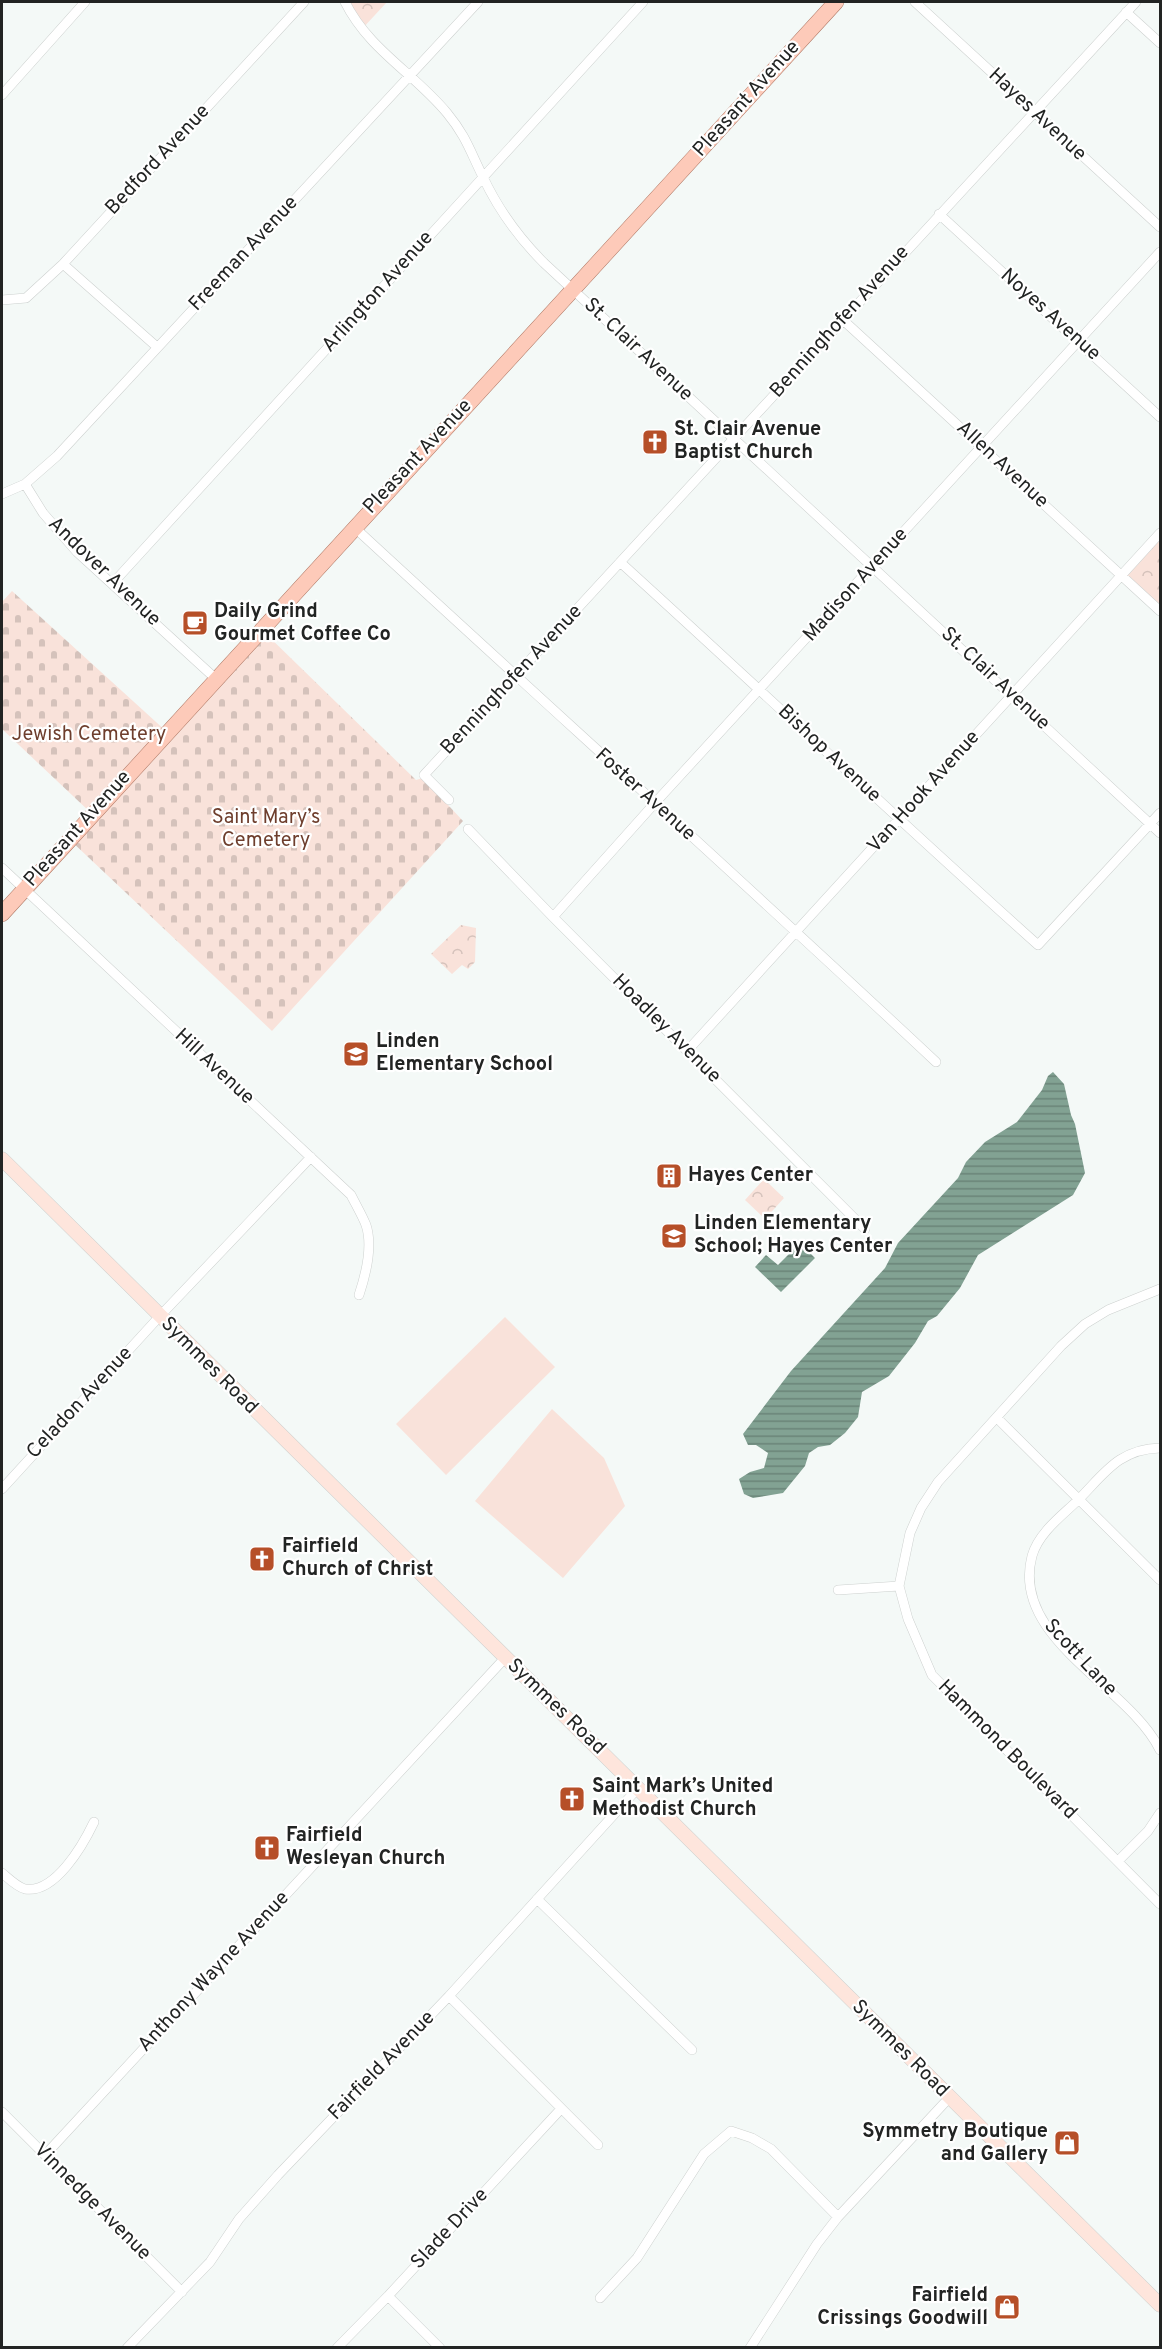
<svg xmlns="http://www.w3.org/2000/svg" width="1162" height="2349" viewBox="0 0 1162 2349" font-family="Overpass,sans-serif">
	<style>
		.cemetery { fill: url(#cemetery-stones) }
		.park { fill: url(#park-crowns) }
		.pitch { fill: #f9e2da }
		.water { fill: url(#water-rules) }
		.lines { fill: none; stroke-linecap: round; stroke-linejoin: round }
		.street-casing { stroke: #cdd1cf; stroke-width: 10 }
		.secondary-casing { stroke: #cdd1cf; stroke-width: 15 }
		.primary-casing { stroke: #af7966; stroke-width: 16 }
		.street { stroke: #fff; stroke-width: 9 }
		.secondary { stroke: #fee5dc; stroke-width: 14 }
		.primary { stroke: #fdcab9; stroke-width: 15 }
		.labels { text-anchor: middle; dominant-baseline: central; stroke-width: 4.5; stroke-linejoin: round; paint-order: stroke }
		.street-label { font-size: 20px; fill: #222423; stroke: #fff }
		.poi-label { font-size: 20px; font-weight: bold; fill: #222423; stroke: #fff; text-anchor: start }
		.park-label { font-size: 20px; fill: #6e3e2d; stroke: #fff }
	</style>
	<defs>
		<pattern id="cemetery-stones" width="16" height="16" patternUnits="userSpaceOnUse" patternTransform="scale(1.5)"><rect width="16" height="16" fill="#f9e2da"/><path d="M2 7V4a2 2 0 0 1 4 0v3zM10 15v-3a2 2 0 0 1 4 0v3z" fill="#d5c2bb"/></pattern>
		<pattern id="park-crowns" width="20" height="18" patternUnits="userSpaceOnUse" patternTransform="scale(1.5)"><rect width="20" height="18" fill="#f9e2da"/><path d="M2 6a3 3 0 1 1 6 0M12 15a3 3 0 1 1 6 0" fill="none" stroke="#d5c2bb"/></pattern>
		<pattern id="water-rules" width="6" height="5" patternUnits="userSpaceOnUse" patternTransform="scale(1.5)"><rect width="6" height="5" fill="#82a293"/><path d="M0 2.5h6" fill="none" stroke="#6a8478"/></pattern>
	</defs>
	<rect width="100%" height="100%" fill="#f4f9f7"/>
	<path class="cemetery" d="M12,591L167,732L261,629L416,780L423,778L463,821L272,1031L69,839L91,813L2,729V602Z"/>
	<path class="park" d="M345,2H387L362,29Z
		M1160,533V611L1121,575Z
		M461,925L476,928L475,962L468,969L462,965L452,974L431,954Z
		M764,1179L784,1198L765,1219L745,1200Z"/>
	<path class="pitch" d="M505,1317L555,1367L446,1475L396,1424Z
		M552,1409L604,1458L625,1506L563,1578L475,1501Z"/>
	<path class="water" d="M1053,1072L1064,1084L1071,1115L1075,1124L1085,1173L1073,1195L978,1255L960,1288L937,1316L928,1321L915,1343L889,1376L862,1392L858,1417L845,1433L830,1445L818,1447L809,1453L805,1466L783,1493L753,1498L744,1494L739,1479L750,1472L764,1468L768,1453L756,1445H748L743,1434L791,1371L885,1268L898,1243L958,1178L966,1162L985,1142L1017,1122L1042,1090L1048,1076Z
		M800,1243L815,1258L781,1292L755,1267L766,1255L778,1265Z"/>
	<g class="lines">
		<defs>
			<path id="street" d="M345,2C369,50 414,73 447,113C466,136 470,151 483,177C498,209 519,238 544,263L1160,833
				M915,2L1160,227
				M1126,12L1160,43
				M2,95L85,2
				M939,214L1160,417
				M63,264L157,347
				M2,300L26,298L63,264L304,2
				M843,320L1160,611
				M25,484L43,513L77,552L216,679
				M2,494L25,484L57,456L478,2
				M354,527C548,706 744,882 936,1062
				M620,562C760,689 897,819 1038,945L1160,813
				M113,583L643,2
				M449,800L424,775L1136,2
				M468,829L553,917L865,1229
				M2,868L351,1195C356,1205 362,1215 366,1225C373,1246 366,1274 359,1295
				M553,917L654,804L1160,252
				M688,1050L1160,533
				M1160,1289L1108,1310L1085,1324L1061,1346L938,1482L921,1508L910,1533L899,1586L908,1619L932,1675L1160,1904
				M997,1418L1160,1580
				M1160,1448C1117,1449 1103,1476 1075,1503C1060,1517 1038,1534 1032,1556C1010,1639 1129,1686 1160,1750
				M2,1489L159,1317L311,1157
				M838,1590L899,1586
				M1118,1861L1148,1831L1160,1813
				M2,1873C8,1878 17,1887 25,1889C55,1894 83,1845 94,1822
				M537,1899L692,2050
				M449,1996L598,2145
				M2,2112L182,2292
				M46,2154L505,1658
				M388,2296L440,2348
				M600,2298L637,2258L704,2154L731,2131L752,2138L771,2149L838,2217
				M127,2348L210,2262L239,2219L278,2175L449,1996L639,1787
				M337,2348L388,2296L560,2110
				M750,2348L817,2244L838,2217L949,2098"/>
			<path id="secondary" d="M2,1159L1160,2305"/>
			<path id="primary" d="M2,914L836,2"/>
		</defs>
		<use href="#street" class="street-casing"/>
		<use href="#secondary" class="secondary-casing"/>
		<use href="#primary" class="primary-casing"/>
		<use href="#street" class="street"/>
		<use href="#secondary" class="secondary"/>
		<use href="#primary" class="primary"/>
	</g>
	<defs>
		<symbol id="church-square" viewBox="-11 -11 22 22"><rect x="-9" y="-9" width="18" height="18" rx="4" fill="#b64f28" stroke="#fff"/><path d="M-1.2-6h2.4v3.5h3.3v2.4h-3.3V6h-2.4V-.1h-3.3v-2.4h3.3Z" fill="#fff"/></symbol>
		<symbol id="cafe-square" viewBox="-11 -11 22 22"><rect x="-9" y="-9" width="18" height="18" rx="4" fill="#b64f28" stroke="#fff"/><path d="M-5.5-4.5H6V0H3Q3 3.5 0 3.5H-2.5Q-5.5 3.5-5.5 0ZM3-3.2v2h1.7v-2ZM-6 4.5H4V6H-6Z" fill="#fff"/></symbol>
		<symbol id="school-square" viewBox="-11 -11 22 22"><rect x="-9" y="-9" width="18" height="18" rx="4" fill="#b64f28" stroke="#fff"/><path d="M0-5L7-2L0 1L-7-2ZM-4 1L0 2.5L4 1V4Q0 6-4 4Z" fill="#fff"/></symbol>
		<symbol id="building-square" viewBox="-11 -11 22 22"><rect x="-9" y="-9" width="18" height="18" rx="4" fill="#b64f28" stroke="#fff"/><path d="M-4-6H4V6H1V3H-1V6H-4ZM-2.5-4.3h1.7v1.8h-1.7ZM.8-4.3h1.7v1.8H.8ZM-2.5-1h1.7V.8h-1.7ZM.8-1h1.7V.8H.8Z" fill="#fff"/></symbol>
		<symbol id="shop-square" viewBox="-11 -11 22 22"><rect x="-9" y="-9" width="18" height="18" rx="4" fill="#b64f28" stroke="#fff"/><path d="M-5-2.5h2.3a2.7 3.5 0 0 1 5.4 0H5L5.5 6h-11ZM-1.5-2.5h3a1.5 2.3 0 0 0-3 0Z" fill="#fff"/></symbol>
	</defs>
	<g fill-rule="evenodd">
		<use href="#church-square" x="640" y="427" width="30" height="30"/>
		<use href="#cafe-square" x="180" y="608" width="30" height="30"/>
		<use href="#school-square" x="341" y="1039" width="30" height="30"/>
		<use href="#building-square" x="654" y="1161" width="30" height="30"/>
		<use href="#school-square" x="659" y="1221" width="30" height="30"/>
		<use href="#church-square" x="247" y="1544" width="30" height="30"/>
		<use href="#church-square" x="557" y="1784" width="30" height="30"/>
		<use href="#church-square" x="252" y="1833" width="30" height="30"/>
		<use href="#shop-square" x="1052" y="2128" width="30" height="30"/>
		<use href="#shop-square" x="992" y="2292" width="30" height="30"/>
	</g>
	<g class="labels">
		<g class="street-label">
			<text transform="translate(747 99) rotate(-48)">Pleasant Avenue</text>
			<text transform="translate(1037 115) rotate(43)">Hayes Avenue</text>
			<text transform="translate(158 160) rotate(-47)">Bedford Avenue</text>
			<text transform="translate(244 254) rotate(-47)">Freeman Avenue</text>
			<text transform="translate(378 292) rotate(-48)">Arlington Avenue</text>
			<text transform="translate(1050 315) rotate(42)">Noyes Avenue</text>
			<text transform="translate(840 322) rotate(-48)">Benninghofen Avenue</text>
			<text transform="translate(638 350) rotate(43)">St. Clair Avenue</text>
			<text transform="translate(418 457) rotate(-47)">Pleasant Avenue</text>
			<text transform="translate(1002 465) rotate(43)">Allen Avenue</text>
			<text transform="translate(104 572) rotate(44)">Andover Avenue</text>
			<text transform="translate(856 585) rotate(-48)">Madison Avenue</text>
			<text transform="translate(995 679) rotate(43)">St. Clair Avenue</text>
			<text transform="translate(512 680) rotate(-47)">Benninghofen Avenue</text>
			<text transform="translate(829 754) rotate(43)">Bishop Avenue</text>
			<text transform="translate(924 792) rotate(-48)">Van Hook Avenue</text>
			<text transform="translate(645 795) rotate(42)">Foster Avenue</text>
			<text transform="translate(78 829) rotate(-48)">Pleasant Avenue</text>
			<text transform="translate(666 1029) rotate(45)">Hoadley Avenue</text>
			<text transform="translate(214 1067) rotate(43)">Hill Avenue</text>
			<text transform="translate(209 1366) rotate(45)">Symmes Road</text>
			<text transform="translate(80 1403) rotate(-47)">Celadon Avenue</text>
			<text transform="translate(1080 1658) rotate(47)">Scott Lane</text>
			<text transform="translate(556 1707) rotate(44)">Symmes Road</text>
			<text transform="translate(1007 1750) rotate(45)">Hammond Boulevard</text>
			<text transform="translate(214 1972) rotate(-47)">Anthony Wayne Avenue</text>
			<text transform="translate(900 2049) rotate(45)">Symmes Road</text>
			<text transform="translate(382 2066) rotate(-46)">Fairfield Avenue</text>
			<text transform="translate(92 2202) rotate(45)">Vinnedge Avenue</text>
			<text transform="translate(450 2229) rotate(-47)">Slade Drive</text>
		</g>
		<g class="poi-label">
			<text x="674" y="430">St. Clair Avenue<tspan x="674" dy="23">Baptist Church</tspan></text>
			<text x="214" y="612">Daily Grind<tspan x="214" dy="23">Gourmet Coffee Co</tspan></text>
			<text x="376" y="1042">Linden<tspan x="376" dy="23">Elementary School</tspan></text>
			<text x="688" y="1176">Hayes Center</text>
			<text x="694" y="1224">Linden Elementary<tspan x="694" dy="23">School; Hayes Center</tspan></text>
			<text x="282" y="1547">Fairfield<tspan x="282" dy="23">Church of Christ</tspan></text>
			<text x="592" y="1787">Saint Mark’s United<tspan x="592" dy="23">Methodist Church</tspan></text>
			<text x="286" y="1836">Fairfield<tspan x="286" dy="23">Wesleyan Church</tspan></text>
			<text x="1048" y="2132" text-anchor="end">Symmetry Boutique<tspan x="1048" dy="23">and Gallery</tspan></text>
			<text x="988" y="2296" text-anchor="end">Fairfield<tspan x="988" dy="23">Crissings Goodwill</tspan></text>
		</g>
		<g class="park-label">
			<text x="89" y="735">Jewish Cemetery</text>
			<text x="266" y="818">Saint Mary’s<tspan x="266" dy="23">Cemetery</tspan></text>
		</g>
	</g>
	<rect width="1162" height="2349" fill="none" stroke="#222423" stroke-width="6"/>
</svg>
